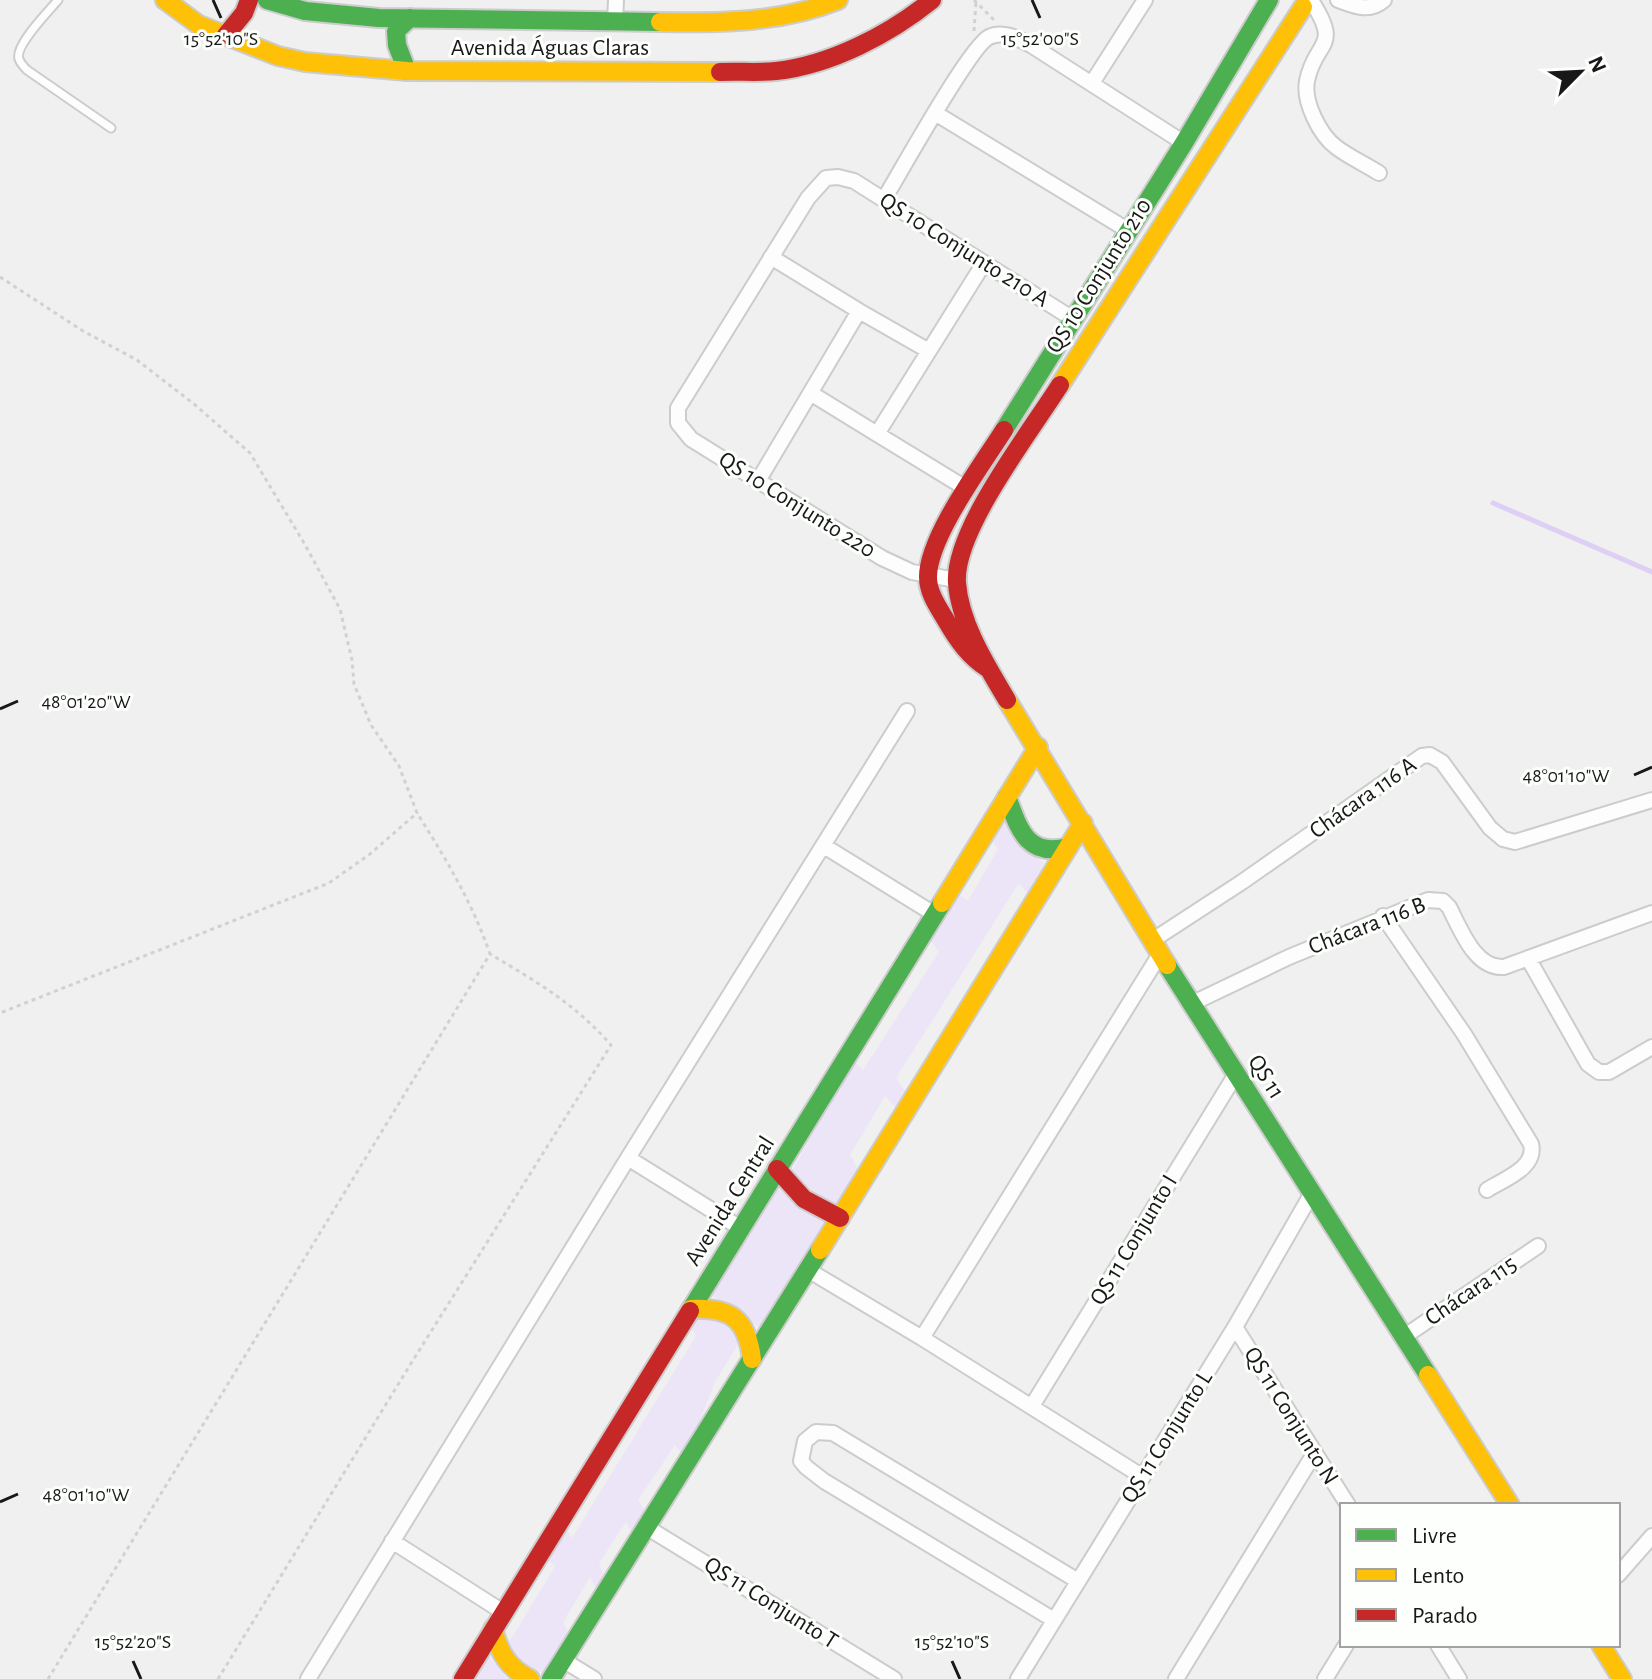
<svg xmlns="http://www.w3.org/2000/svg" width="1652" height="1679" viewBox="0 0 1652 1679" font-family="'Alegreya Sans',sans-serif">
	<style>
		.green { fill: #ece4f7 }
		.lines { fill: none; stroke-linecap: round; stroke-linejoin: round }
		.stream { stroke: #decff5; stroke-width: 5 }
		.lane-casing { stroke: #ccc; stroke-width: 11 }
		.street-casing { stroke: #ccc; stroke-width: 18 }
		.fast-casing { stroke: #ccc; stroke-width: 22 }
		.slow-casing { stroke: #ccc; stroke-width: 22 }
		.jam-casing { stroke: #ccc; stroke-width: 22 }
		.path { stroke: #d0d1d0; stroke-width: 3; stroke-dasharray: 4 4; stroke-linecap: butt }
		.lane { stroke: #fdfdfd; stroke-width: 7 }
		.street { stroke: #fdfdfd; stroke-width: 14 }
		.fast { stroke: #4caf50; stroke-width: 18 }
		.slow { stroke: #ffc107; stroke-width: 18 }
		.jam { stroke: #c62828; stroke-width: 18 }
		.ticks { fill: none; stroke: #171817; stroke-width: 3 }
		.labels { text-anchor: middle; dominant-baseline: central; stroke-width: 6; stroke-linejoin: round; paint-order: stroke }
		.street-label { font-size: 24px; fill: #171817; stroke: #fdfffc }
		.ticks-label { font-size: 20px; text-anchor: middle; fill: #171817; stroke: #fdfffc; stroke-width: 6; stroke-linejoin: round; paint-order: stroke }
	</style>
	<rect width="100%" height="100%" fill="#f0f0f0"/>
	<path class="green" d="M1004,817L1023,848L1044,863L1027,893L1019,883L896,1078L906,1092L896,1108L885,1096L850,1155L859,1171L834,1211L792,1171L853,1060L863,1070L939,952L931,941L956,892L968,901L998,849L990,837Z
		M778,1189L827,1224L760,1328L710,1294Z
		M701,1314L728,1318L742,1338L715,1382L695,1433L682,1454L675,1445L638,1500L645,1511L633,1534L626,1522L599,1563L605,1578L597,1591L590,1577L563,1622L570,1636L546,1673L520,1667L506,1647L555,1567L545,1556L565,1528L572,1538L696,1336L691,1325Z
		M488,1656L507,1678L509,1679H474Z"/>
	<g class="lines">
		<path class="stream" d="M1493,503L1652,572"/>
		<defs>
			<path id="lane" d="M58,0C49,11 14,46 19,59C20,62 25,68 27,70L111,128"/>
			<path id="street" d="M1338,0C1355,6 1369,13 1384,0
				M1312,2C1342,49 1315,40 1307,81C1303,102 1320,135 1336,147C1349,157 1365,164 1379,173
				M615,22L616,0
				M1092,83L1145,0
				M935,113L1129,231
				M884,199C900,173 970,46 989,37C1003,30 1019,39 1031,45L1184,143
				M859,311L929,351
				M812,394L877,434
				M758,481L859,311L771,257
				M967,489L877,434L984,263
				M956,580L912,572L882,558L691,439L678,423V408L808,198L826,178L838,177L854,181L1073,319
				M824,846L934,914
				M1383,916L1464,1034L1531,1144C1537,1168 1504,1179 1487,1190
				M1153,940L1242,882L1422,756L1430,755L1442,762L1490,828L1503,839L1515,842L1652,800
				M1528,958L1588,1064L1599,1072H1609L1652,1047
				M1193,1003L1289,957L1428,900L1443,901L1449,907C1461,930 1475,969 1504,967L1652,913
				M628,1158L742,1229
				M808,1270L922,1338L1143,1477
				M1235,1327L1348,1505
				M1405,1336L1538,1246
				M922,1338L1160,954
				M1032,1406L1236,1074
				M648,1528L894,1679
				M392,1541L503,1612
				M1618,1575L1652,1536
				M1054,1620L824,1481L806,1467L801,1461L805,1441L816,1432L833,1433L1078,1581
				M1438,1645L1459,1679
				M563,1660L594,1679
				M308,1679L628,1158L907,711
				M1018,1679L1235,1327L1312,1193
				M1176,1679L1314,1454
				M1325,1679L1346,1645"/>
			<path id="fast" d="M267,0L305,11L379,18L660,22
				M407,71L397,45L396,31L410,18
				M1004,430L1184,143L1269,0
				M1007,797C1019,829 1027,858 1068,847
				M1167,965L1428,1375
				M690,1311L942,903
				M551,1679L820,1250"/>
			<path id="slow" d="M165,0L199,25L278,56L305,62L407,71L720,72
				M660,22C721,23 781,23 838,0
				M1060,385L1303,7
				M1007,700L1167,965
				M942,903L1038,747
				M820,1250L1083,823
				M691,1309C731,1307 747,1319 752,1359
				M1428,1375L1510,1505
				M493,1629C499,1652 508,1668 530,1679
				M1601,1645L1622,1679"/>
			<path id="jam" d="M226,35L244,13L249,0
				M720,72C738,71 758,73 776,71C831,65 890,34 932,0
				M987,668C969,656 958,641 947,622C939,608 928,594 928,577C928,537 982,465 1004,430
				M1007,700C987,666 960,624 957,583C953,531 1031,431 1060,385
				M777,1169L804,1199L840,1218
				M463,1679L690,1311"/>
		</defs>
		<use href="#lane" class="lane-casing"/>
		<use href="#street" class="street-casing"/>
		<use href="#fast" class="fast-casing"/>
		<use href="#slow" class="slow-casing"/>
		<use href="#jam" class="jam-casing"/>
		<path class="path" d="M974,0L994,20
			M974,31L976,2
			M0,277L83,331L137,360L194,404L250,453L304,543L340,609L352,660L354,684L371,725L399,766L417,813L370,854L329,883L0,1013
			M48,1679L490,954C472,902 446,859 417,813
			M218,1679L410,1365L611,1045C574,1003 537,982 490,954"/>
		<use href="#lane" class="lane"/>
		<use href="#street" class="street"/>
		<use href="#fast" class="fast"/>
		<use href="#slow" class="slow"/>
		<use href="#jam" class="jam"/>
	</g>
	<path class="ticks" d="M213,0L221,18M1032,0L1040,18M0,709L18,701M1634,775L1652,767M0,1502L18,1494M133,1661L141,1679M952,1661L960,1679"/>
	<g class="labels">
		<g class="street-label">
			<text x="550" y="48">Avenida Águas Claras</text>
			<text transform="translate(964 250) rotate(32)">QS 10 Conjunto 210 A</text>
			<text transform="translate(1099 276) rotate(-58)">QS 10 Conjunto 210</text>
			<text transform="translate(797 505) rotate(32)">QS 10 Conjunto 220</text>
			<text transform="translate(1363 798) rotate(-35)">Chácara 116 A</text>
			<text transform="translate(1367 926) rotate(-21)">Chácara 116 B</text>
			<text transform="translate(1266 1077) rotate(58)">QS 11</text>
			<text transform="translate(730 1201) rotate(-58)">Avenida Central</text>
			<text transform="translate(1134 1240) rotate(-59)">QS 11 Conjunto I</text>
			<text transform="translate(1471 1291) rotate(-34)">Chácara 115</text>
			<text transform="translate(1291 1416) rotate(58)">QS 11 Conjunto N</text>
			<text transform="translate(1167 1437) rotate(-58)">QS 11 Conjunto L</text>
			<text transform="translate(771 1603) rotate(32)">QS 11 Conjunto T</text>
		</g>
	</g>
	<g class="ticks-label">
		<text x="221" y="45">15°52'10"S</text>
		<text x="1040" y="45">15°52'00"S</text>
		<text x="86" y="708">48°01'20"W</text>
		<text x="1566" y="782">48°01'10"W</text>
		<text x="86" y="1501">48°01'10"W</text>
		<text x="133" y="1648">15°52'20"S</text>
		<text x="952" y="1648">15°52'10"S</text>
	</g>
	<rect x="1340" y="1503" width="280" height="144" fill="#fdfffc" stroke="#a1a3a0" stroke-width="2"/>
	<rect x="1356" y="1529" width="40" height="12" fill="#4caf50" stroke="#a1a3a0" stroke-width="2"/>
	<text x="1412" y="1543" font-size="24" fill="#171817">Livre</text>
	<rect x="1356" y="1569" width="40" height="12" fill="#ffc107" stroke="#a1a3a0" stroke-width="2"/>
	<text x="1412" y="1583" font-size="24" fill="#171817">Lento</text>
	<rect x="1356" y="1609" width="40" height="12" fill="#c62828" stroke="#a1a3a0" stroke-width="2"/>
	<text x="1412" y="1623" font-size="24" fill="#171817">Parado</text>
	<g transform="translate(1580 72) rotate(66)" stroke="#fdfffc" stroke-width="6" paint-order="stroke">
	<path d="M0-6L14 30L0 20L-14 30Z" fill="#171817"/>
	<text y="-12" font-size="22" font-weight="bold" text-anchor="middle" fill="#171817">N</text>
	</g>
</svg>
